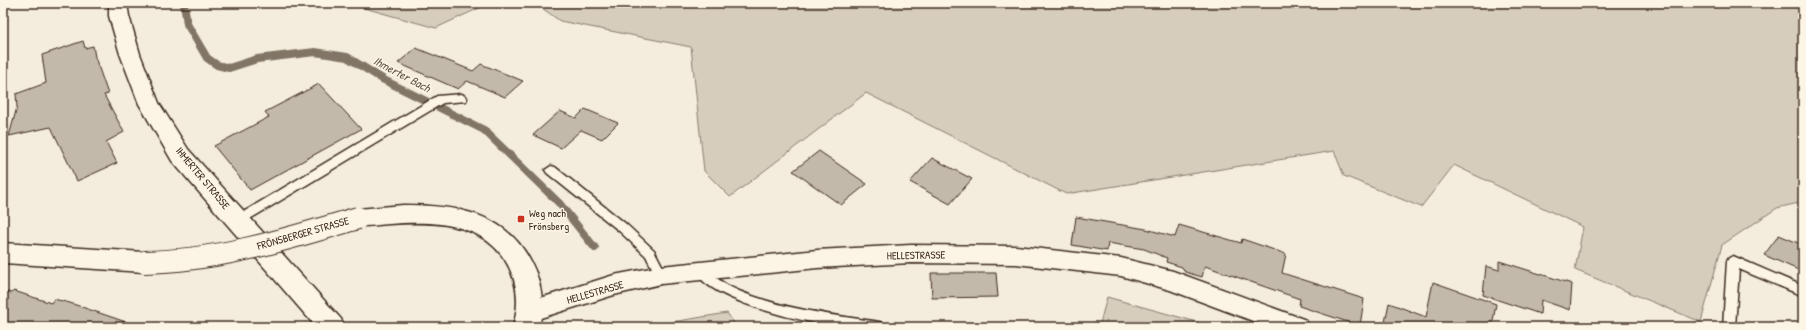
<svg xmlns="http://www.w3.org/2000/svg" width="1806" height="330" viewBox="0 0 1806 330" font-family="'Patrick Hand',sans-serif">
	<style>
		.green { fill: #d6cdbd; stroke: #887c6e }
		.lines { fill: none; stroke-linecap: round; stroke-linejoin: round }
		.stream { stroke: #817466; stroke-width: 8 }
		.building { fill: #c3b9aa; stroke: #3b2a1e }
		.service-casing { stroke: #3b2a1e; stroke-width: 3 }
		.minor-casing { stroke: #3b2a1e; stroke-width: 3 }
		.tertiary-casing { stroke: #3b2a1e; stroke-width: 3 }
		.secondary-casing { stroke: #3b2a1e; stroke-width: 3 }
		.service { fill: #fcf5e5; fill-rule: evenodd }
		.minor { fill: #fcf5e5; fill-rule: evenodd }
		.tertiary { fill: #fcf5e5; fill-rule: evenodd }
		.secondary { fill: #fcf5e5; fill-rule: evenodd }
		.tertiary-bridge-casing { stroke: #3b2a1e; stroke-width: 24; stroke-linecap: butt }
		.tertiary-bridge { stroke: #fcf5e5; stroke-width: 22 }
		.poi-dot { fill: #c8321e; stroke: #fcf5e5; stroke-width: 1.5 }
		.labels { text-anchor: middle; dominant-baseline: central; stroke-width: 3; stroke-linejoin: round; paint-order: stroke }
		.street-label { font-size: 11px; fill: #3b2a1e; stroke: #fcf5e5 }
		.poi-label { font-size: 11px; fill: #3b2a1e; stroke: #fcf5e5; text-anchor: start }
		.water-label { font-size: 12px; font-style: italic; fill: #645548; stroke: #fcf5e5 }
	</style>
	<rect width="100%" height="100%" fill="#f4eddd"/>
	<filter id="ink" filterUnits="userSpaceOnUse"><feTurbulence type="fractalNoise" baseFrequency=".025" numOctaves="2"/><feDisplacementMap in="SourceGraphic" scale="8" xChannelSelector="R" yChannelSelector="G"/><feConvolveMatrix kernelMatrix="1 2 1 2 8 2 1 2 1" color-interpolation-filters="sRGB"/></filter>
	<g filter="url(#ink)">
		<path class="green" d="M346,3H490L436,28Z
			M535,3H1803V202L1777,208L1722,245L1701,322L1575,270L1583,227L1454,165L1421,207L1344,176L1334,151L1066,194L866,93L730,197L704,171L691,47L560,21Z
			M1107,297L1215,327H1099Z
			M727,313L737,327H641Z"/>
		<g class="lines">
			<path class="stream" d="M184,3L187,24L207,58L217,65L229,68L257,59L315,52L347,57L384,80L484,130L559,203L595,248"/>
		</g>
		<path class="building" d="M83,41L85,48L93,46L95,57L108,94L104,95L124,132L106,142L117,163L77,181L51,127L9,136L17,107L16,94L46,83L42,55Z
			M416,48L473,71L481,64L523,81L505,97L467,81L458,89L398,63Z
			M319,84L361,129L250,190L214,146L269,117L265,112Z
			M585,109L618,123L602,139L581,130L561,148L533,135L560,111L576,118Z
			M819,151L867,184L841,205L793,171Z
			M932,158L972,179L950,204L910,182Z
			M1076,217L1146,229L1175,237L1179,225L1241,243L1242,239L1286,254L1282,273L1364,299L1360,326L1299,306L1300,299L1205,266L1202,277L1185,272L1182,267L1166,262L1167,258L1144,249L1108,243L1107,251L1072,245Z
			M1779,235L1803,245V272L1764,255Z
			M1499,261L1572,284L1570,310L1541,300L1540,314L1483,295L1486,266L1499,270Z
			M931,273H996L998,297L932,298Z
			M1433,282L1496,304L1492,327H1384L1389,303L1426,317Z
			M3,291L11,293L14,291L51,303L54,299L70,303L129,323L128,327H3Z"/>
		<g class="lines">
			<defs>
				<path id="service" d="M462,94L467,98L466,101L443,103L243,223H235L233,220L235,217L437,96Z
					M551,166L555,167L626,224L654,250L667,275L665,278L661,280L657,278L646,256L618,230L547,173L545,170Z
					M1733,256L1803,286V296L1739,269L1735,327H1723L1727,261L1729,258Z
					M701,266C708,268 712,275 718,279C724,284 732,288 739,291C783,309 832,315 879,322L883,323L885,327C871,327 857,328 843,327C809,324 711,302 695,271L697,268Z"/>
				<path id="minor" d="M911,245L1016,246L1121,258L1173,271L1306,320L1309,327H1269L1170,290L1121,276L1016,264L911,263L817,268L661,284L614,295L531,321L523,318L519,311L523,304L531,301L614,275L661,266L817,250Z"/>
				<path id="tertiary" d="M403,205C454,205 506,212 531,262C542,283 545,304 539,327H513C520,303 518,281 505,260C480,221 430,221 389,224C376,225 362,228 350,224L346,218L350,212L358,209Z
					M3,243L144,252L152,255L156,262L152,269L144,272L3,263Z"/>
				<path id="secondary" d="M109,3H127L129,16L140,54L159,103L188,149L341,319L345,327H316L172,161L139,104L120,54L109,16Z"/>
			</defs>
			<use href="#service" class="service-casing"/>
			<use href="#minor" class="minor-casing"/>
			<use href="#tertiary" class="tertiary-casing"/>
			<use href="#secondary" class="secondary-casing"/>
			<use href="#service" class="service"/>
			<use href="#minor" class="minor"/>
			<use href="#tertiary" class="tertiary"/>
			<use href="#secondary" class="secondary"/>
			<defs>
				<path id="tertiary-bridge" d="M144,262C218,261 287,239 358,218"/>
			</defs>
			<use href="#tertiary-bridge" class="tertiary-bridge-casing"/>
			<use href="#tertiary-bridge" class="tertiary-bridge"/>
		</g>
	</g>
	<rect class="poi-dot" x="517" y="215" width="8" height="8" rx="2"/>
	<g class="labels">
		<g class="street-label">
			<text transform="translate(203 178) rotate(50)">IHMERTER STRASSE</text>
			<text transform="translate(303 233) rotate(-16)">FRÖNSBERGER STRASSE</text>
			<text transform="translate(916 255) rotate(-1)">HELLESTRASSE</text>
			<text transform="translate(595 292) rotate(-16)">HELLESTRASSE</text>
		</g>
		<g class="poi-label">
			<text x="529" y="213">Weg nach<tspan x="529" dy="13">Frönsberg</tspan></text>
		</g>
		<g class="water-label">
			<text transform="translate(402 74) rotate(28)">Ihmerter Bach</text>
		</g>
	</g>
	<rect width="1806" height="330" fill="none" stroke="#fcf5e5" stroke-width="16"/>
	<rect x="8" y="8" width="1790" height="314" fill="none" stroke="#3b2a1e" stroke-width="1.5" filter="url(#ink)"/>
</svg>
